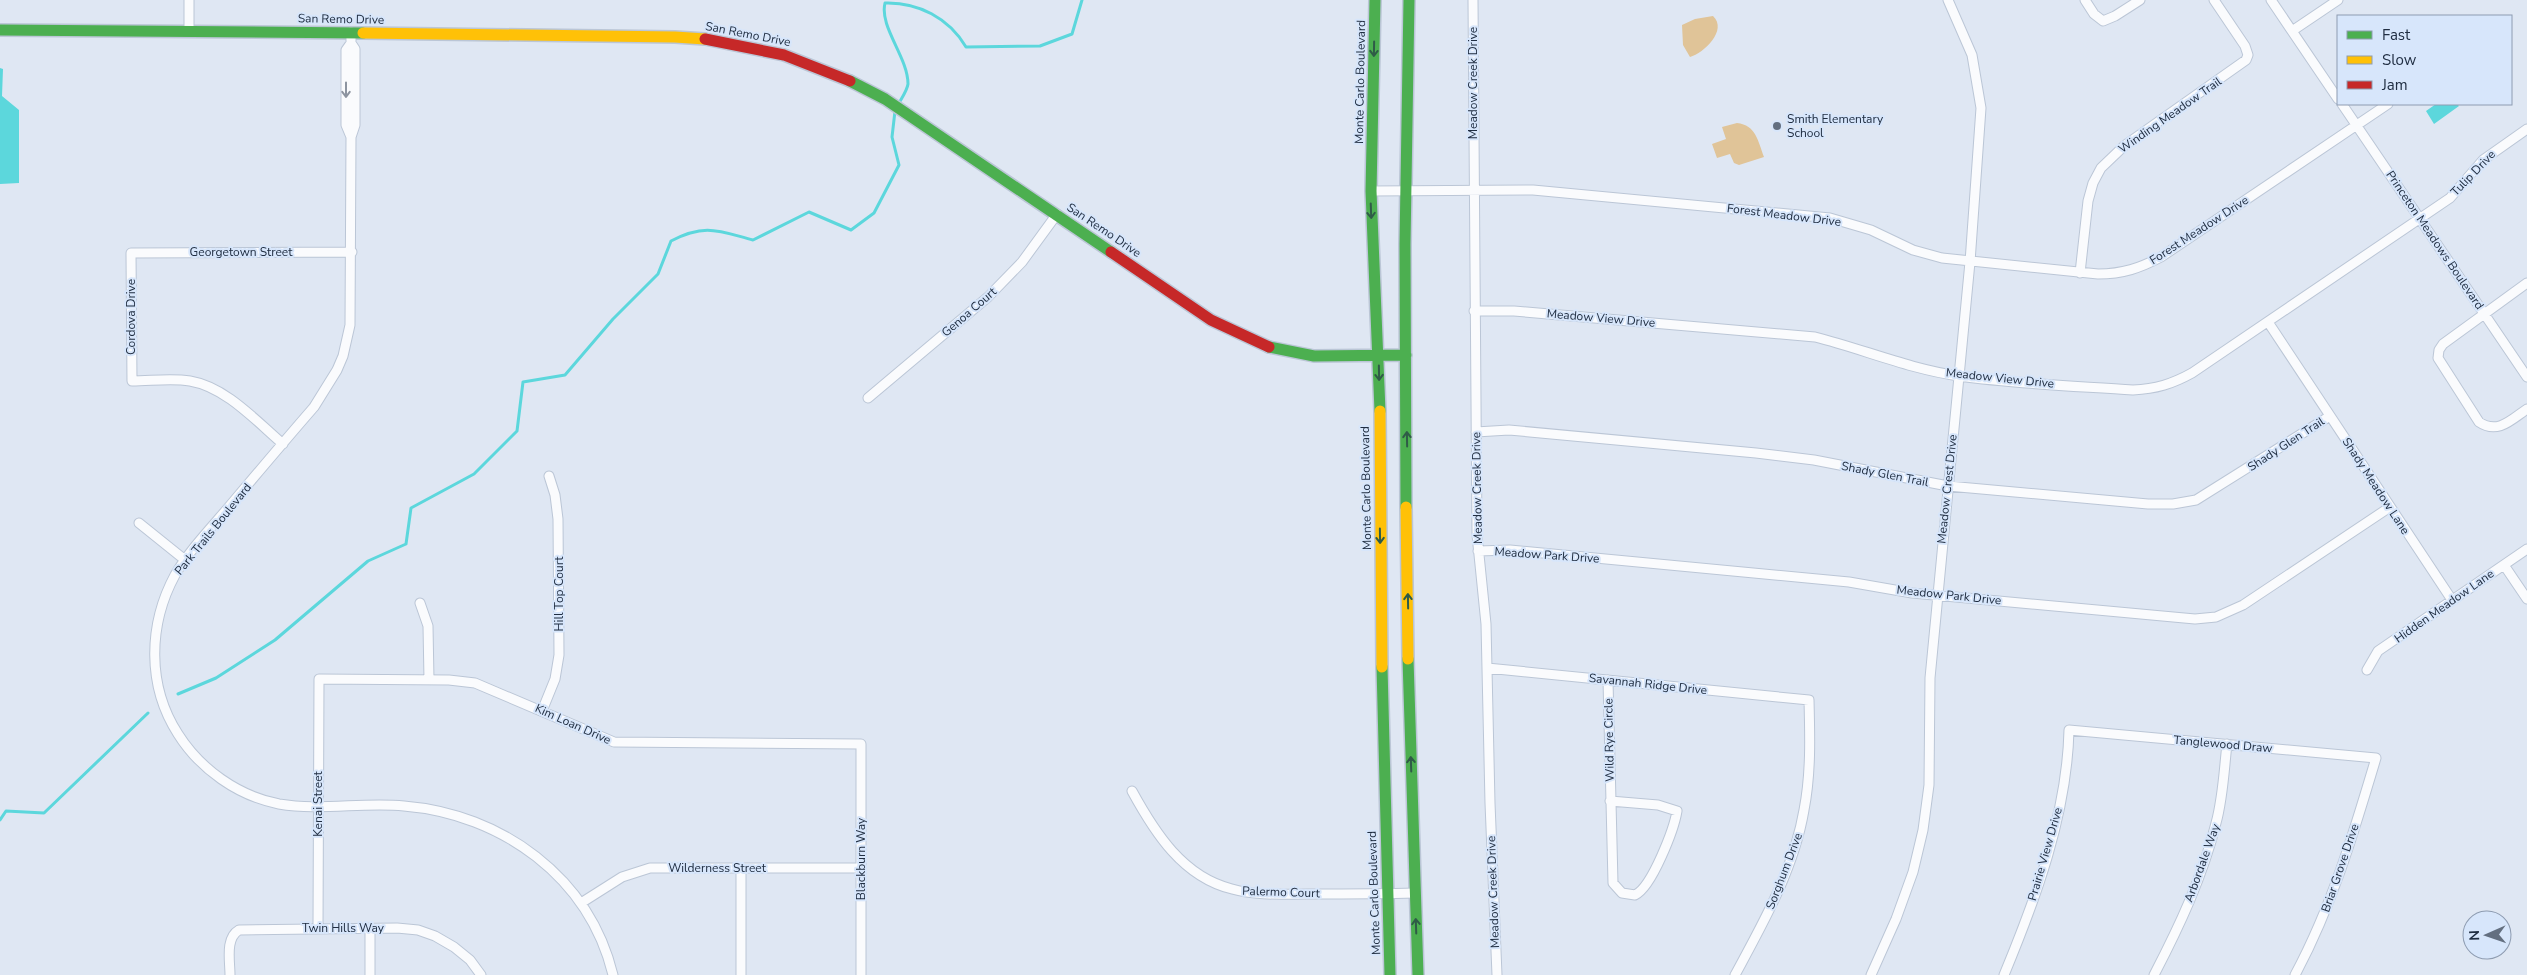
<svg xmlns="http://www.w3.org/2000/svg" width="2527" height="975" viewBox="0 0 2527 975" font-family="'Nunito Sans',sans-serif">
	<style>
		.green { fill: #e0c498 }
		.water { fill: #5cd7dc }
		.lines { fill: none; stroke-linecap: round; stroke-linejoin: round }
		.stream { stroke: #5cd7dc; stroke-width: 3 }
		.street-casing { stroke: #bbc6d6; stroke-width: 11 }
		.fast-casing { stroke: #bbc6d6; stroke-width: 14 }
		.slow-casing { stroke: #bbc6d6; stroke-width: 14 }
		.jam-casing { stroke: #bbc6d6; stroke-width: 14 }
		.street { stroke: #fafbfd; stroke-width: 9 }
		.fast { stroke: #4caf50; stroke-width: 11 }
		.slow { stroke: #ffc107; stroke-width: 11 }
		.jam { stroke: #c62828; stroke-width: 11 }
		.oneway { stroke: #2f5b47 }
		.oneway2 { stroke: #8d94a0 }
		.poi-dot { fill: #636f80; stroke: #d7e6fb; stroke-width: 2 }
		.labels { text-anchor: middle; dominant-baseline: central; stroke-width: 4; stroke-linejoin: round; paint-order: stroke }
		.street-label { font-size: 12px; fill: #202e42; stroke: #d7e6fb }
		.poi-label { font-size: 12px; fill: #202e42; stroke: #d7e6fb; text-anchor: start }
	</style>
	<rect width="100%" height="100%" fill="#dfe7f3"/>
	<path class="green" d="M1713,16C1728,30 1704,53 1690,57L1683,45L1682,25L1695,19Z
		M1737,123C1756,125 1758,141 1764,157L1739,165L1734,163L1730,154L1717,158L1712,144L1726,139L1722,127Z"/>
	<path class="water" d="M0,68L3,69L2,96L19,110V183L0,184Z
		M2436,104H2457L2459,106L2434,124L2426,111Z"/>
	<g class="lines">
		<path class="stream" d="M898,105C901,99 907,91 908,84C908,57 879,27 885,3C918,2 949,18 966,47L1040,46L1072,34L1082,0
			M178,694L216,678L275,640L368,561L406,544L411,508L474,474L517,431L523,382L565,375L613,319L658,274L671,241C705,223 719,231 753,240L809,212L851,230L874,213L899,165L892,137L895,111
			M0,820L6,811L44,813L148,713"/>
		<defs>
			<path id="street" d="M189,0V30
				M1473,0L1477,535L1486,624L1490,803L1497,975
				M2085,0L2094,14L2103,21L2115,16L2140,0
				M2271,0L2338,99
				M2292,31L2338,0
				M351,32V43L355,49V125L351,137L350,325L343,356L337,370L314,407C287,438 260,470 233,502C213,526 190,549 175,575C148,625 147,686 178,734C200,769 238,796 279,804C320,811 363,802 404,806C502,814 589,877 613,975
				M351,43L346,50V125L351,137
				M2342,104L2527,377
				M1371,191L1533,190L1830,218L1871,230L1913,250L1942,258L2098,274C2123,274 2140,268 2161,257L2388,104
				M2080,273L2088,201L2093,183L2101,168L2124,146L2246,60L2248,55L2245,46L2214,0
				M2527,283L2443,344L2439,350L2438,358L2479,422C2498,435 2512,419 2527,409
				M1474,311H1514L1815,337C1863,349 1909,369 1959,376C2016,384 2075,386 2133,390C2156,389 2172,384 2192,373L2450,198L2483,160L2527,129
				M2268,322L2452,600
				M868,398L988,297L1022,262L1057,214
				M1476,432L1509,430L1756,453L1814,460L1948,486L2148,504H2173L2196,500L2330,416
				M283,444C256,421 226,387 190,381C171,378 151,381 132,381L131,253L352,252
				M139,523L185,560
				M1478,551L1510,550L1849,582L1912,593L2195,619L2216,617L2243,605L2390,507
				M2504,565L2527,599
				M420,603L428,626L429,680
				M1487,668L1809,700C1810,737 1811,774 1804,810C1794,869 1763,923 1735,975
				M2367,670L2378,651L2527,549
				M1608,680L1613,883L1622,893L1635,895C1652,887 1674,829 1677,811L1658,805L1610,801
				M542,711L555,679L559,655L558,519L555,495L549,476
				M1132,791C1155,833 1183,877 1232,889C1257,896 1283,894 1308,894C1344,894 1379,894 1415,893
				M581,903L622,877L650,868H861
				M318,928L319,679L449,680L475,683L614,742L861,744V975
				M230,975C230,961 225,938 239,930L397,928L418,930L435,936L454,947L470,960L481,975
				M370,975V928
				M741,975V868
				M1871,975L1896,919L1913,872L1923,830L1929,785L1930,678L1970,262L1981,108L1972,55L1948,0
				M2004,975C2036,898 2067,814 2069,730L2376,758C2354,832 2332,906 2295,975
				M2154,975C2179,927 2203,876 2216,823C2223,798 2224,770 2227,744"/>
			<path id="fast" d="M1375,0L1371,191L1380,411
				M0,30L363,33
				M850,81L885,99L1111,252
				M1269,347L1314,356L1406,355
				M1406,507L1405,244L1409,0
				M1408,659L1418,975
				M1382,667L1390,975"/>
			<path id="slow" d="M363,33L675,37L705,39
				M1380,411L1382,667
				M1406,507L1408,659"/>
			<path id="jam" d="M705,39L784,55L850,81
				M1111,252L1211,320L1269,347"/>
		</defs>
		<use href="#street" class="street-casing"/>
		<use href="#fast" class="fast-casing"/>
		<use href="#slow" class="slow-casing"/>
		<use href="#jam" class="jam-casing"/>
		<use href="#street" class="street"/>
		<use href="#fast" class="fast"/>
		<use href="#slow" class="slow"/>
		<use href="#jam" class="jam"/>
	</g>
	<defs><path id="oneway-shaft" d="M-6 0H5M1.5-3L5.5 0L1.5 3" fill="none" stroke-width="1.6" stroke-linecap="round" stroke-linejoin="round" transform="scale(1.25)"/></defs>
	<g class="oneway">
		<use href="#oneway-shaft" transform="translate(1374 49) rotate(91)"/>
		<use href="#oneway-shaft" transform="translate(1371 211) rotate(88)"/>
		<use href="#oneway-shaft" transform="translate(1379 373) rotate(89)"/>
		<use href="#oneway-shaft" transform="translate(1407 439) rotate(-91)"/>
		<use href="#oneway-shaft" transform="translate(1380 536) rotate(89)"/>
		<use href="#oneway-shaft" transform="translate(1408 601) rotate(-91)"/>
		<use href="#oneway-shaft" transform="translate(1411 764) rotate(-92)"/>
		<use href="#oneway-shaft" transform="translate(1416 926) rotate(-92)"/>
	</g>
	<use class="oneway2" href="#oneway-shaft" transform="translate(346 90) rotate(90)"/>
	<circle class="poi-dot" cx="1777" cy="126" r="5"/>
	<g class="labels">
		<g class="street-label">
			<text transform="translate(341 19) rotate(1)">San Remo Drive</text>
			<text transform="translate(748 34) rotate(11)">San Remo Drive</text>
			<text transform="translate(1360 82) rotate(-89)">Monte Carlo Boulevard</text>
			<text transform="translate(1473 83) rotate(-90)">Meadow Creek Drive</text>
			<text transform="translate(2170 115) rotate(-35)">Winding Meadow Trail</text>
			<text transform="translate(2473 173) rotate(-46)">Tulip Drive</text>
			<text transform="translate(1784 215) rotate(7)">Forest Meadow Drive</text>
			<text transform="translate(1104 230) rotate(34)">San Remo Drive</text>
			<text transform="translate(2199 230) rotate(-33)">Forest Meadow Drive</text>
			<text transform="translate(2435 240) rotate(56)">Princeton Meadows Boulevard</text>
			<text x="241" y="252">Georgetown Street</text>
			<text transform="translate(969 312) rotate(-41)">Genoa Court</text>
			<text transform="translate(131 317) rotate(-90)">Cordova Drive</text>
			<text transform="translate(1601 318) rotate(5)">Meadow View Drive</text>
			<text transform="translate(2000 378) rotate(6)">Meadow View Drive</text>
			<text transform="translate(2286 444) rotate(-33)">Shady Glen Trail</text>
			<text transform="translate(1885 474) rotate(11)">Shady Glen Trail</text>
			<text transform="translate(2376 486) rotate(57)">Shady Meadow Lane</text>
			<text transform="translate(1366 488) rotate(-91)">Monte Carlo Boulevard</text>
			<text transform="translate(1477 488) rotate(-91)">Meadow Creek Drive</text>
			<text transform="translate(1947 489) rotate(-84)">Meadow Crest Drive</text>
			<text transform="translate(213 529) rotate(-51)">Park Trails Boulevard</text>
			<text transform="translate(1547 555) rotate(4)">Meadow Park Drive</text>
			<text transform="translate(559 594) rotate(-90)">Hill Top Court</text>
			<text transform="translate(1949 595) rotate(6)">Meadow Park Drive</text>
			<text transform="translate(2444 606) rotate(-35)">Hidden Meadow Lane</text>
			<text transform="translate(1648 684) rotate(6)">Savannah Ridge Drive</text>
			<text transform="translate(573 724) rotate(24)">Kim Loan Drive</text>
			<text transform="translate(1609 740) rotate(-91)">Wild Rye Circle</text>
			<text transform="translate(2223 744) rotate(5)">Tanglewood Draw</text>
			<text transform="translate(318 804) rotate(-90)">Kenai Street</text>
			<text transform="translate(2045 854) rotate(-74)">Prairie View Drive</text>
			<text transform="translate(861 859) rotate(-90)">Blackburn Way</text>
			<text transform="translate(2202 863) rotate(-70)">Arbordale Way</text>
			<text x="717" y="868">Wilderness Street</text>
			<text transform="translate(2340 868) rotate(-71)">Briar Grove Drive</text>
			<text transform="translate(1784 871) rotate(-69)">Sorghum Drive</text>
			<text transform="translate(1281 892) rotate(2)">Palermo Court</text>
			<text transform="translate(1493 892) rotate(-92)">Meadow Creek Drive</text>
			<text transform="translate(1374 893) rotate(-92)">Monte Carlo Boulevard</text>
			<text x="343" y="928">Twin Hills Way</text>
		</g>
		<g class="poi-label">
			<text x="1787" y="119">Smith Elementary<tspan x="1787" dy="14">School</tspan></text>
		</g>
	</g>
	<rect x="2337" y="15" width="175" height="90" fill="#d7e6fb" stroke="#8e9cb1"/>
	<rect x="2347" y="31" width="25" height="8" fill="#4caf50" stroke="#8e9cb1"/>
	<text x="2382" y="40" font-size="15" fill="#202e42">Fast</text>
	<rect x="2347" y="56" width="25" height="8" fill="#ffc107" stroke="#8e9cb1"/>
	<text x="2382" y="65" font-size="15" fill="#202e42">Slow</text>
	<rect x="2347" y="81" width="25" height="8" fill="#c62828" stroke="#8e9cb1"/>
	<text x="2382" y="90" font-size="15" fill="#202e42">Jam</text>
	<g transform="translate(2487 935) rotate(268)"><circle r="24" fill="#d7e6fb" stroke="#8e9cb1"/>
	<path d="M0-4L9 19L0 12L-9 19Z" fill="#636f80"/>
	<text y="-8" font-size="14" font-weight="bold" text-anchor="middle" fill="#202e42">N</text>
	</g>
</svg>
